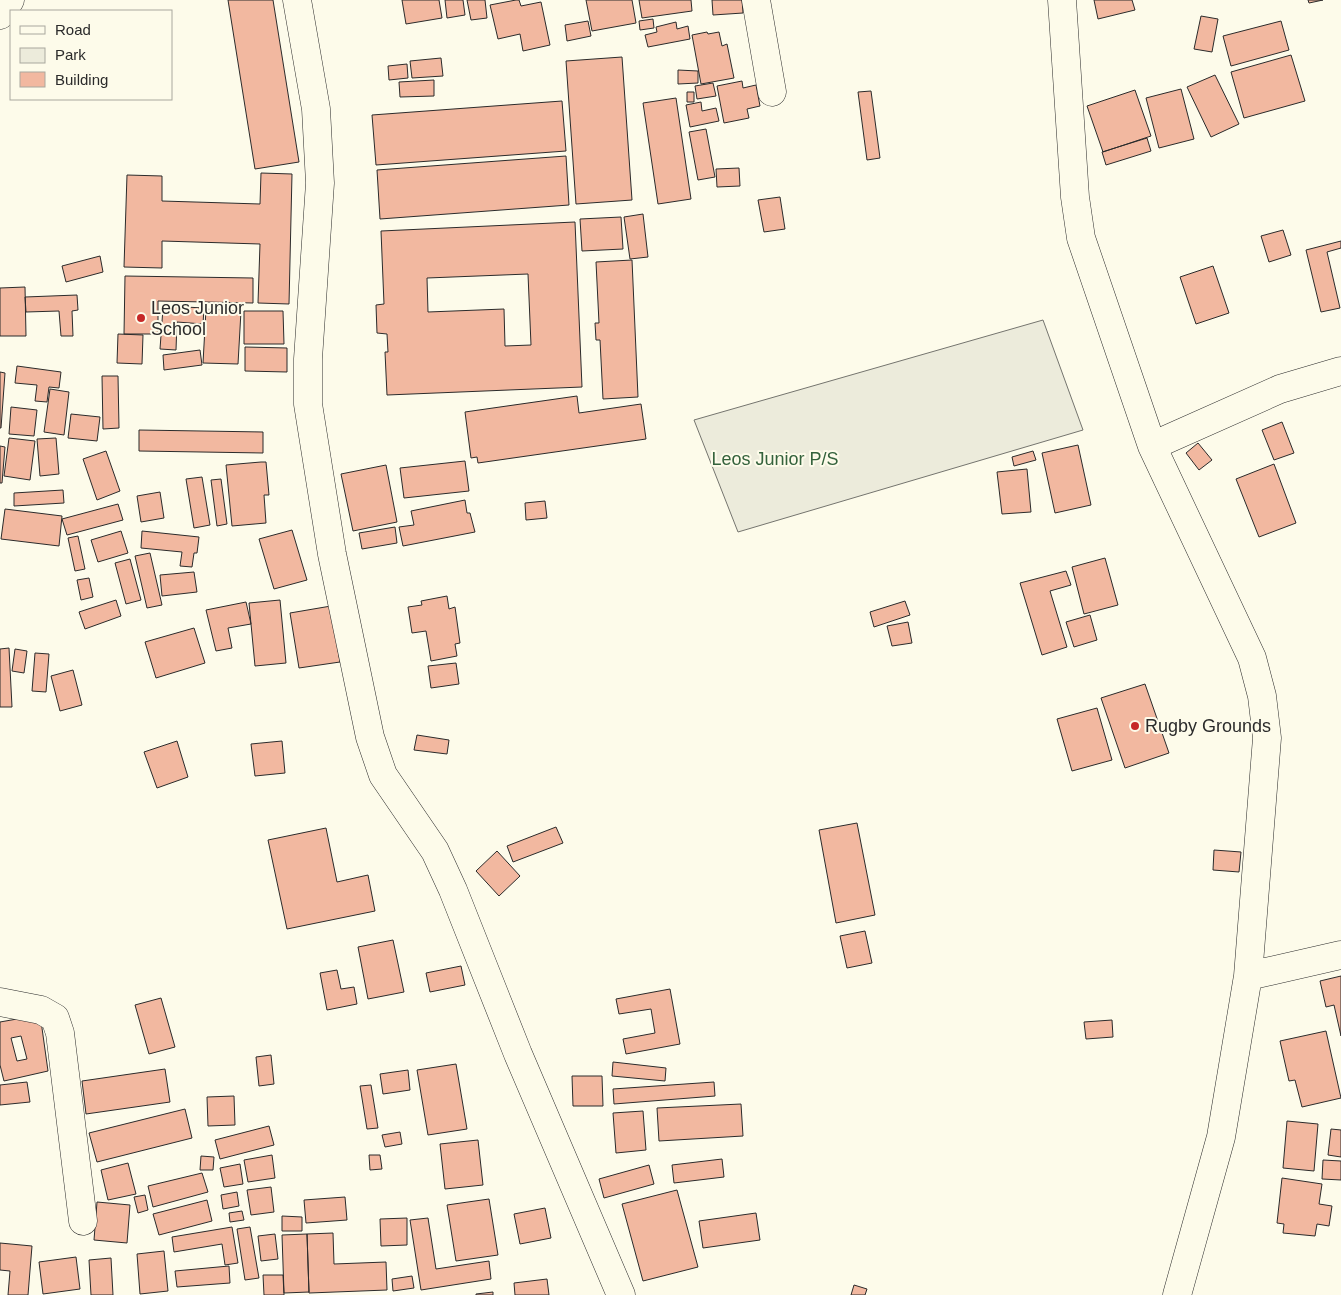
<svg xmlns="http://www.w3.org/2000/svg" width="1341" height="1295" viewBox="0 0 1341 1295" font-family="Helvetica,sans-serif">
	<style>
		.green { fill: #ecebdb; stroke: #74746e }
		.building { fill: #f2b8a0; stroke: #2b2b2b; fill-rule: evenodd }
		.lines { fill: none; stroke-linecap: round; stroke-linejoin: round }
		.minor-casing { stroke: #2b2b2b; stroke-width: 29 }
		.major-casing { stroke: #2b2b2b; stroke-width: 29 }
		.minor { stroke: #fdfbea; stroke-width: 28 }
		.major { stroke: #fdfbea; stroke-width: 28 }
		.poi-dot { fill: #c62828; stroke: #fdfbea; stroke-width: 2 }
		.labels { text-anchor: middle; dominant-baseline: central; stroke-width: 4; stroke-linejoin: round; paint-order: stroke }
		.poi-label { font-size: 18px; fill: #2b2b2b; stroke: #fdfbea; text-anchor: start }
		.park-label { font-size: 18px; fill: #34623c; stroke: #fdfbea }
	</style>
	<rect width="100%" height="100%" fill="#fdfbea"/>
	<path class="green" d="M1043,320L1083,430L738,532L694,420Z"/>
	<path class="building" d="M228,0H273L299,162L255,169Z
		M402,0H439L442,18L406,24Z
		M445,0H463L465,15L447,18Z
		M467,0H485L487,18L471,20Z
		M516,0H519L521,6L541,2L550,45L523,51L520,34L498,39L490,5Z
		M586,0H632L636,23L592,31Z
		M639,0H691L692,11L642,18Z
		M712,0H742L743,13L713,15Z
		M1094,0H1132L1135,10L1098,19Z
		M1308,0H1323L1309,3Z
		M1201,16L1218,19L1212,52L1194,49Z
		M653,19L654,28L640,30L639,21Z
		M588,21L591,36L567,41L565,25Z
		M1281,21L1289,50L1231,66L1223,36Z
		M676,22L677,29L688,26L690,39L648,47L645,35L657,32L656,27Z
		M707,32L708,34L719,32L722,46L727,44L734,78L701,84L692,35Z
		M1291,55L1305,101L1244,118L1231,72Z
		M622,57L632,200L576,204L566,61Z
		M441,58L443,76L412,78L410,61Z
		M407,64L408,78L389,80L388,66Z
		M678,70L698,71V83L678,84Z
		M1215,75L1239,124L1211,137L1187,87Z
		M434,80V96L400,97L399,82Z
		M742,81L743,88L756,85L760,106L747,109L749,118L724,123L717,86Z
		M713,83L716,96L697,99L695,86Z
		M1181,89L1194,139L1159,148L1146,98Z
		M1135,90L1151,136L1103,152L1087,106Z
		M871,91L880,158L867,160L858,92Z
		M687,92H694V102H687Z
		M676,98L691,199L658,204L643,103Z
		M562,101L566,151L376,165L372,115Z
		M701,102L702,111L716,108L719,121L690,127L686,105Z
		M706,129L715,177L698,180L689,132Z
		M1147,138L1151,151L1106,165L1102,152Z
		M566,156L569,205L380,219L377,170Z
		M739,168L740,186L717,187L716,169Z
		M261,173L292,174L289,304L258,303L260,244L162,241V268L124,267L127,175L162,176V201L260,204Z
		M780,197L785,229L764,232L758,200Z
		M643,214L648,257L630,259L624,217Z
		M621,217L623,249L582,251L580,219Z
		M575,222L582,387L387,395L385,352H388L387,334L377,333L376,305L384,304L381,231ZM528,274L531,345L505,346L504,309L428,312L427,278Z
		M1283,230L1291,255L1269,262L1261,236Z
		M1341,241V248L1327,252L1340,308L1321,312L1306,250Z
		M100,256L103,272L66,282L62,266Z
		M632,260L638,397L603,399L600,340H596L595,323H599L596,262Z
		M1213,266L1229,313L1196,324L1180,277Z
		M125,276L253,278V303L158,301V334H124Z
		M25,287L26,336H0V288Z
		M77,295L78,310L72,311L73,336H61L59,311L26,312L25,297Z
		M166,306L204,308L203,324L177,322L176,350L160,349L163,308L165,309Z
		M206,309L241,311L238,364L203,363Z
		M244,311H283L284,344H244Z
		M118,334L143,335L142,364L117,363Z
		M245,347L287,348V372L245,371Z
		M200,350L202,365L164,370L163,355Z
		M17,366L61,372L59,388L49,387L47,402L35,401L37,385L15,383Z
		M0,372L5,373L1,428H0Z
		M102,376H118L119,428L103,429Z
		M50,389L69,392L64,435L44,432Z
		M577,396L579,413L641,404L646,439L478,463L477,457L471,458L465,412Z
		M11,407L37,410L34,436L9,434Z
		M71,414L100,417L97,441L68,438Z
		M1282,422L1294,453L1274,460L1262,430Z
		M139,430L263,432V453L139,451Z
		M9,438L35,441L30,480L4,476Z
		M56,438L59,474L40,476L37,439Z
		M1198,443L1212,460L1199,470L1186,453Z
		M1078,445L1091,505L1055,513L1042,453Z
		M0,446L5,447L2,483H0Z
		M106,451L120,491L97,500L83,459Z
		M1033,451L1036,460L1014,466L1012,457Z
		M465,461L469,491L404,498L400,468Z
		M261,462H266L269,495H264L266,523L232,526L226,465Z
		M1274,464L1296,523L1259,537L1236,479Z
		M386,465L397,522L353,531L341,474Z
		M1027,469L1031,512L1002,514L997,472Z
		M202,477L210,525L194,528L186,479Z
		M221,479L227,524L217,526L211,480Z
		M63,490L64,503L14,506V493Z
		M160,492L164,518L141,522L137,496Z
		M465,500L467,513H470L475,532L403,546L399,527L414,525L411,511Z
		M545,501L547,518L526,520L525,503Z
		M118,504L123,520L67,535L62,519Z
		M5,509L62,516L59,546L1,539Z
		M395,527L397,543L362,549L359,533Z
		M292,530L307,580L274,589L259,539Z
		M121,531L128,553L98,562L91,540Z
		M142,531L199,537L197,553H194L192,567L180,566L182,552L141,548Z
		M78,536L85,569L75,571L68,538Z
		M150,553L162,605L147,608L135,556Z
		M1105,558L1118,605L1084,614L1072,567Z
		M130,559L141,600L126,604L115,563Z
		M1066,571L1071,585L1050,591L1067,647L1042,655L1020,583Z
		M194,572L197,592L162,596L160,575Z
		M89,578L93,597L81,600L77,580Z
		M447,596L449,609L455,607L460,643L455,644L457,656L431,661L426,631L412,633L408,607L422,605L421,601Z
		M116,600L121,616L85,629L79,612Z
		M280,600L286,663L255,666L249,603Z
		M905,601L910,615L874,627L870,612Z
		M246,602L251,624L228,628L232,648L216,651L206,610Z
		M331,606L340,662L299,668L290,613Z
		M1090,615L1097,640L1074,647L1066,622Z
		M908,622L912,643L892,646L887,626Z
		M194,628L205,663L156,678L145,642Z
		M9,648L12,707H0V649Z
		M15,649L27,651L24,673L12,671Z
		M35,653L49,654L46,692L32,691Z
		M456,663L459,684L431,688L428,666Z
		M73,670L82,705L60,711L51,676Z
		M1145,684L1169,753L1125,768L1101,698Z
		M1097,708L1112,760L1072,771L1057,719Z
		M417,735L449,740L447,754L414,750Z
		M177,741L188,777L157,788L144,752Z
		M282,741L285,773L255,776L251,744Z
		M857,823L875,915L836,923L819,830Z
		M556,827L563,843L513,862L507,846Z
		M326,828L337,882L368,875L375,911L287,929L268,840Z
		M1214,850L1241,852L1239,872L1213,870Z
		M497,851L520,876L499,896L476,871Z
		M865,931L872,963L847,968L840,936Z
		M393,940L404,992L368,999L358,947Z
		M461,966L465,985L430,992L426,973Z
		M337,970L341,989L354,987L357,1004L327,1010L320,973Z
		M1341,976V1036L1334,1005L1326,1007L1320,981Z
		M670,989L680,1044L626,1054L623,1039L655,1033L651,1009L619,1014L616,999Z
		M161,998L175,1047L149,1054L135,1005Z
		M17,1019L41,1021L48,1071L4,1081L0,1065V1022ZM21,1036L27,1059L17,1061L11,1038Z
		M1112,1020L1113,1037L1086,1039L1084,1022Z
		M1326,1031L1341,1098L1302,1107L1295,1080L1289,1081L1280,1041Z
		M271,1055L274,1084L259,1086L256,1057Z
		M613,1062L666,1068L665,1081L612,1076Z
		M456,1064L467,1129L428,1135L417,1070Z
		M165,1069L170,1102L86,1114L82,1081Z
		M408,1070L410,1090L383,1094L380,1074Z
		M572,1076H602L603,1106H573Z
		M27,1082L30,1102L0,1105V1085Z
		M714,1082L715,1096L614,1104L613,1089Z
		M371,1085L378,1128L367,1129L360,1086Z
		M234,1096L235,1125L208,1126L207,1097Z
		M741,1104L743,1136L659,1141L657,1108Z
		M185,1109L192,1138L97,1162L89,1133Z
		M643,1111L646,1150L616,1153L613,1113Z
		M1287,1121L1318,1124L1314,1171L1283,1168Z
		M269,1126L274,1145L220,1159L215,1140Z
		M1331,1129L1341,1130V1157L1328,1155Z
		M400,1132L402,1144L385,1147L382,1135Z
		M478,1140L483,1185L445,1189L440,1144Z
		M272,1155L275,1178L248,1182L244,1160Z
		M369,1155H380L382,1169L370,1170Z
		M201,1156L214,1157L213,1170H200Z
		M722,1159L724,1177L674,1183L672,1165Z
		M1323,1160L1341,1161V1180L1322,1179Z
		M128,1163L136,1194L108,1200L101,1170Z
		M240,1164L243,1184L224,1187L220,1168Z
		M649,1165L654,1184L604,1198L599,1179Z
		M202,1173L208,1192L153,1207L148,1186Z
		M1282,1178L1322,1184L1319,1204L1332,1206L1329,1226L1317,1224L1315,1236L1283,1233L1284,1224L1277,1223Z
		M271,1187L274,1212L251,1215L247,1190Z
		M677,1190L698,1267L643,1281L622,1204Z
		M237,1192L239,1206L223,1209L221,1195Z
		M145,1195L148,1210L138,1213L134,1197Z
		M345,1197L347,1220L306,1223L304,1200Z
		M489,1199L498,1255L456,1261L447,1205Z
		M207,1200L212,1221L159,1235L153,1214Z
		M97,1202L130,1205L127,1243L94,1240Z
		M545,1208L551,1238L520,1244L514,1214Z
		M242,1211L244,1220L230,1222L229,1213Z
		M756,1213L760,1240L703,1248L699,1221Z
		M282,1216L302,1217V1231H282Z
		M407,1218V1245L381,1246L380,1219Z
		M428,1218L436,1269L489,1261L491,1279L421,1290L410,1220Z
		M232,1227L238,1263L225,1265L222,1244L174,1252L172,1237Z
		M250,1227L259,1278L245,1280L237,1229Z
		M333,1233L334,1264L386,1262L387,1290L309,1293L307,1234Z
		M275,1234L278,1259L261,1261L258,1236Z
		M307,1234L309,1292L284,1293L282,1235Z
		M0,1243L32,1246L28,1295H8L10,1271L0,1270Z
		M164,1251L168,1291L140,1294L137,1254Z
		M76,1257L80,1289L43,1294L39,1262Z
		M111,1258L113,1295H91L89,1260Z
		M229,1266L230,1283L177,1287L175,1271Z
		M263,1275H283L284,1295H264Z
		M412,1276L414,1288L393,1291L392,1279Z
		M547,1279L549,1295H515L514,1283Z
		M854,1285L867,1289L865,1295H851Z
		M493,1292V1295H476V1294Z"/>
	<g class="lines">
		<defs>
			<path id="minor" d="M297,0L316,109L320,183L308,359V404L332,554L370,737L383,775L435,851L453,890L518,1054L621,1295
				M756,0L772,92
				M1062,0L1075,197L1081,238L1152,446L1252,658L1262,696L1267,738L1248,976L1221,1137L1177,1295
				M1152,446L1280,389L1341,371
				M1248,976L1341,955
				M0,1002L41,1010L55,1018L60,1033L83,1221"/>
			<path id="major" d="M0,15L10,0"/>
		</defs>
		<use href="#minor" class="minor-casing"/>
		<use href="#major" class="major-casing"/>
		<use href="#minor" class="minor"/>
		<use href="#major" class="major"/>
	</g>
	<g class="poi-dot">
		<circle cx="141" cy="318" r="5"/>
		<circle cx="1135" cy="726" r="5"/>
	</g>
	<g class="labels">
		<g class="poi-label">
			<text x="151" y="308">Leos Junior<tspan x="151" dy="21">School</tspan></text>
			<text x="1145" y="726">Rugby Grounds</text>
		</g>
		<g class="park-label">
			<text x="775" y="459">Leos Junior P/S</text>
		</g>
	</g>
	<rect x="10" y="10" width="162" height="90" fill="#fdfbea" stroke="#a9a89e"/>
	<rect x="20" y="26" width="25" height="8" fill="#fdfbea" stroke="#a9a89e"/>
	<text x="55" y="35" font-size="15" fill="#2b2b2b">Road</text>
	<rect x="20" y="48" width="25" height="15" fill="#ecebdb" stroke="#a9a89e"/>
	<text x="55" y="60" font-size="15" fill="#2b2b2b">Park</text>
	<rect x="20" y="72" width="25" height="15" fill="#f2b8a0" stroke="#a9a89e"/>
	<text x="55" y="85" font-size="15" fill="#2b2b2b">Building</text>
</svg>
